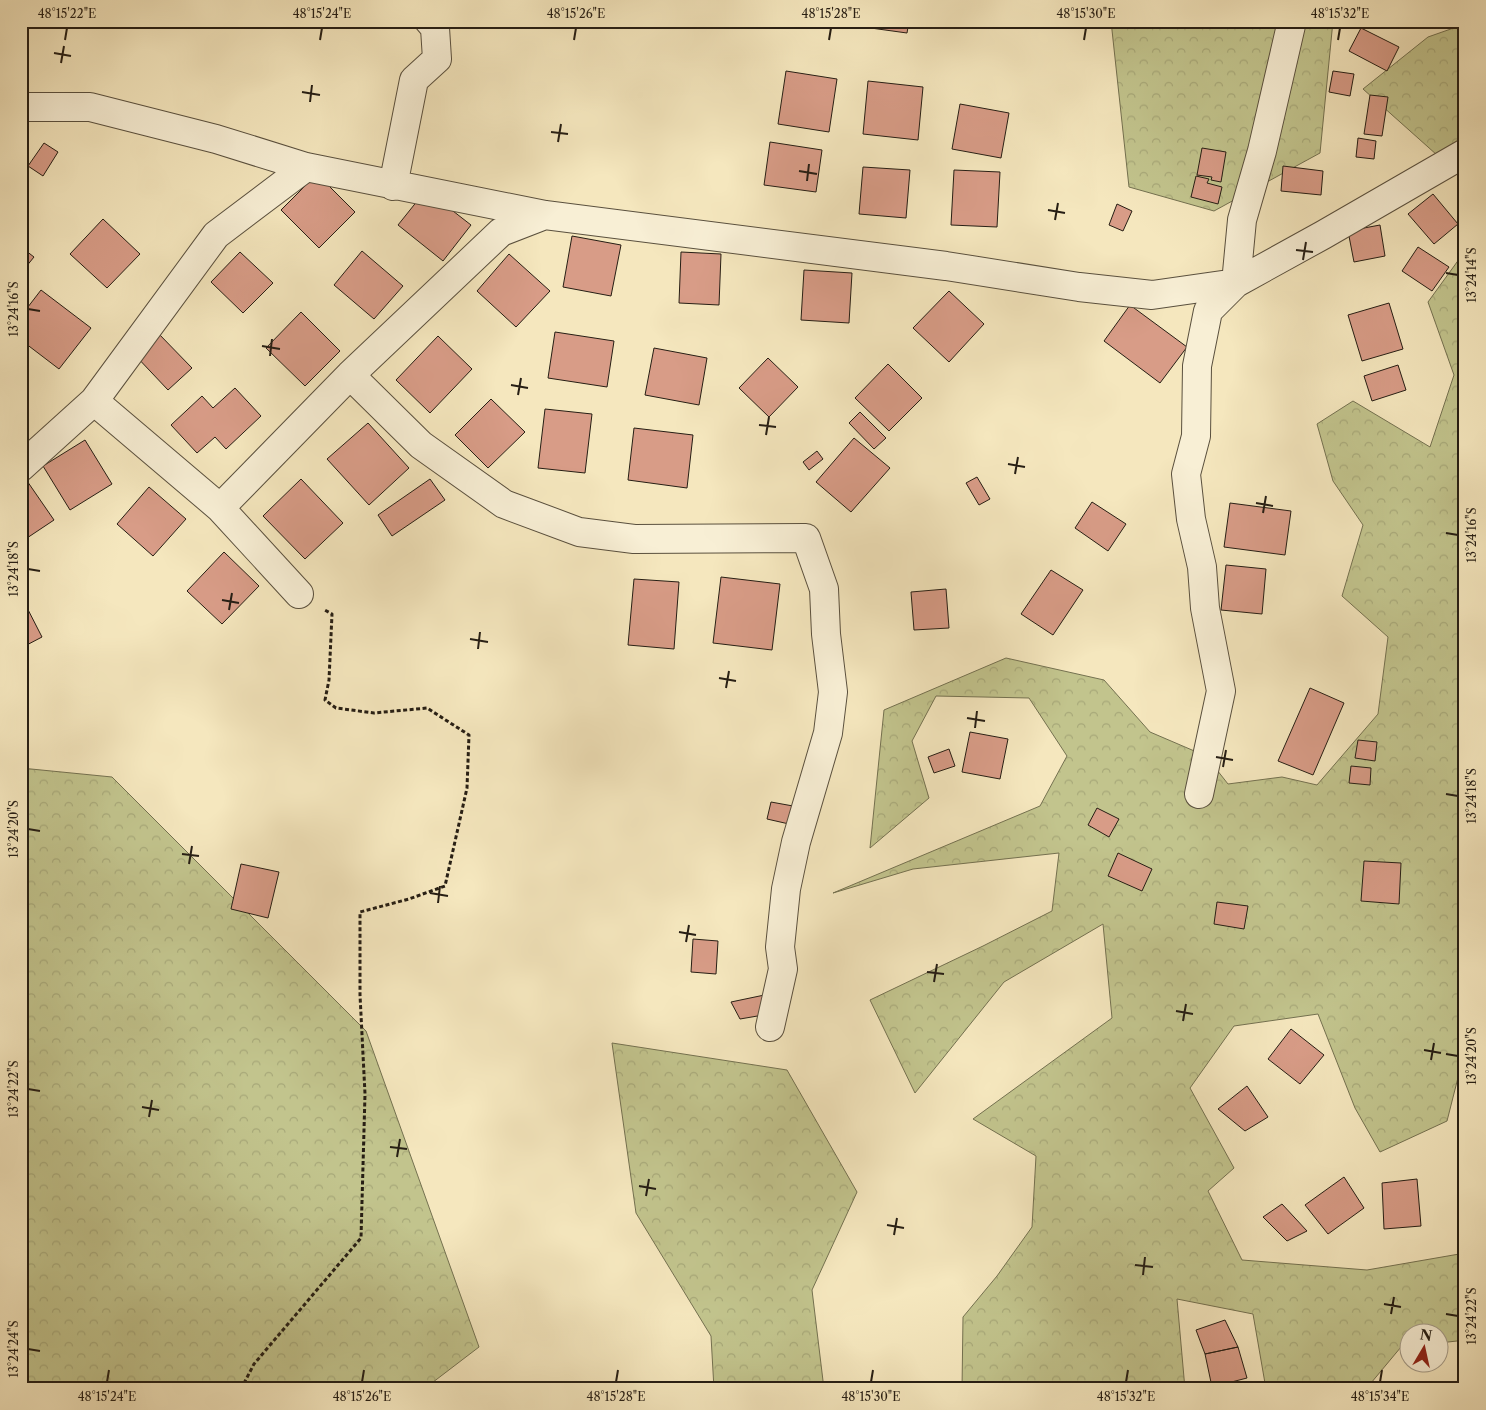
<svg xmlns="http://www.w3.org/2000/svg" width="1486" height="1410" viewBox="0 0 1486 1410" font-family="'Libre Caslon Text',serif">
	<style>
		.forest { fill: url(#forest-crowns); stroke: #747150 }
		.building { fill: #d89c87; stroke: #261e14 }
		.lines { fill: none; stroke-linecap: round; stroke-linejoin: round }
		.minor-casing { stroke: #5a503e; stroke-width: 30 }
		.path { stroke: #261e14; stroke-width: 3; stroke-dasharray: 4 2.5; stroke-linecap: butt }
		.minor { stroke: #f8efd5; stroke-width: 28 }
		.ticks { fill: none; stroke: #261e14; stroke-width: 2 }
		.neatline { fill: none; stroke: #261e14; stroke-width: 2 }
		.ticks-label { font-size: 12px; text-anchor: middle; fill: #261e14 }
	</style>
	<defs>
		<pattern id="forest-crowns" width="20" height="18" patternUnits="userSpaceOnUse" patternTransform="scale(1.25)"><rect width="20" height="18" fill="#c2c48d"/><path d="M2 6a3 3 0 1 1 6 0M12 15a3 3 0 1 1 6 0" fill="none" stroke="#a7a879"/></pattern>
	</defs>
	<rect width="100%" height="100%" fill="#f5e7be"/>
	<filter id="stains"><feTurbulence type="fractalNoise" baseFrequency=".004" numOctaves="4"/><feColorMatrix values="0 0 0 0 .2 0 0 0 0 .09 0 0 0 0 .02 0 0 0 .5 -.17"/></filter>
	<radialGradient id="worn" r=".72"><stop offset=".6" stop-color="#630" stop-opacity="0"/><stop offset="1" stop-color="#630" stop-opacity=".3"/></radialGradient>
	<path class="forest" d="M1111,21H1333L1320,153L1214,211L1129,187Z
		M1465,24V180L1363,89L1428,37Z
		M1465,251V1050L1447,1121L1380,1152L1355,1108L1318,1014L1234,1026L1190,1088L1234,1168L1208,1191L1242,1260L1367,1270L1465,1253V1337L1457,1341L1439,1343L1438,1332H1408V1346L1401,1347L1366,1389H1266L1253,1314L1177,1299L1185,1389H962L963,1317L997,1276L1032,1227L1036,1156L973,1119L1112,1018L1103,924L1004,982L915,1093L870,1000L983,946L1052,911L1059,853L913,869L833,893L1040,806L1067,756L1029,698L936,696L912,741L929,798L870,848L884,710L1006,658L1104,680L1150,732L1206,756L1228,784L1282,777L1317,785L1378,714L1388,637L1342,596L1363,525L1333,481L1317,424L1353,401L1430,447L1454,375L1428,302Z
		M21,768L112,777L366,1031L479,1347L424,1389H21Z
		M612,1043L787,1070L857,1192L812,1290L824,1389H714L711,1336L636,1213Z"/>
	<path class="building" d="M849,21H909L907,33L849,25Z
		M1430,21H1443L1435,28Z
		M1361,28L1399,47L1387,71L1349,51Z
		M786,71L837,79L829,132L778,124Z
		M1333,71L1354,74L1350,96L1329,92Z
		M868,81L923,87L918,140L863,134Z
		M1370,95L1388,97L1382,136L1364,134Z
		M960,104L1009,113L1001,158L952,149Z
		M1358,138L1376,141L1374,159L1356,157Z
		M770,142L822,150L816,192L764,185Z
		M44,143L58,152L43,176L28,166Z
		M1202,148L1226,152L1221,182L1211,180L1212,177L1197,175Z
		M1283,166L1323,171L1321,195L1281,191Z
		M863,167L910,170L906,218L859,214Z
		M954,170L1000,172L997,227L951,225Z
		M317,174L355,212L319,248L281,210Z
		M1196,176L1209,179L1207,183L1222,187L1218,204L1191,197Z
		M426,190L471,225L443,261L398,225Z
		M1433,194L1458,224L1434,244L1408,214Z
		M1117,204L1132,211L1123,231L1109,225Z
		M103,219L140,254L107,288L70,254Z
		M1380,225L1385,256L1354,262L1348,231Z
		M572,236L621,245L611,296L563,287Z
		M21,247L34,257L21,273Z
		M1418,247L1449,267L1432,291L1402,271Z
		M362,251L403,286L374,319L334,285Z
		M240,252L273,283L243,313L211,282Z
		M681,252L721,254L719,305L679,303Z
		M509,254L550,291L516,327L477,291Z
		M804,270L852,273L849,323L801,320Z
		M41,290L91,328L59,369L21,340V316Z
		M949,291L984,324L949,362L913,328Z
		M1389,303L1403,349L1362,361L1348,315Z
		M1130,305L1187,347L1160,383L1104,341Z
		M301,312L340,351L305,386L266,348Z
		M157,332L192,368L168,390L134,354Z
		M555,332L614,341L607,387L548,378Z
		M438,336L472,369L430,413L396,380Z
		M654,348L707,358L699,405L645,395Z
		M768,358L798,387L769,417L739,388Z
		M888,364L922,398L889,431L855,398Z
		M1398,365L1406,390L1372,401L1364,376Z
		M235,388L261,416L226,449L215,437L197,453L171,425L202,396L213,408Z
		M491,399L525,432L488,468L455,435Z
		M545,409L592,414L585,473L538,468Z
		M860,412L886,438L874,449L849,423Z
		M368,423L409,468L369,505L327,459Z
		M634,428L693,435L687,488L628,480Z
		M854,438L890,468L851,512L816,482Z
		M85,440L112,484L70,510L43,466Z
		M817,451L823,459L809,470L803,462Z
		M977,477L990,499L979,505L966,483Z
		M25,478L54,520L21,542V481Z
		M301,479L343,523L305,559L263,516Z
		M430,479L445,500L392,536L378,515Z
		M149,487L186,519L153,556L117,524Z
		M1092,502L1126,524L1108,551L1075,528Z
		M1230,503L1291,511L1285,555L1224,547Z
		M224,552L259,586L222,624L187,591Z
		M1226,565L1266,569L1262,614L1221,610Z
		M1051,570L1083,590L1053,635L1021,614Z
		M721,577L780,584L772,650L713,643Z
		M634,579L679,582L674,649L628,645Z
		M946,589L949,628L914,630L911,592Z
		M21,596L42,637L21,648Z
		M1310,688L1344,703L1313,775L1278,761Z
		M970,732L1008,739L1000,779L962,772Z
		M1358,740L1377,742L1375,761L1355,758Z
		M949,749L955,766L934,773L928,757Z
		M1351,766L1371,768L1370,785L1349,783Z
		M771,802L793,806L789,824L767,819Z
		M1097,808L1119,819L1109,837L1088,825Z
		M1118,853L1152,869L1142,891L1108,876Z
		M1364,861L1401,863L1399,904L1361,901Z
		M241,864L279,872L268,918L231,909Z
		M1217,902L1248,906L1244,929L1214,924Z
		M693,939L718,941L716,974L691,972Z
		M774,993L775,1013L740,1019L731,1002Z
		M1291,1029L1324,1055L1300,1084L1268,1059Z
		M1247,1086L1268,1117L1245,1131L1218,1109Z
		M1344,1177L1364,1208L1328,1234L1305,1205Z
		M1417,1179L1421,1226L1384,1229L1382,1183Z
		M1282,1204L1307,1231L1287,1241L1263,1217Z
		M1225,1320L1238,1347L1205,1354L1196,1330Z
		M1238,1347L1247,1378L1212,1387L1205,1354Z"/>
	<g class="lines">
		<defs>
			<path id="minor" d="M1292,21L1262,151L1242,220L1236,283L1323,235L1465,153
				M21,107H90L216,139L306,167L545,215L946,266L1079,287L1152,295L1236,283L1208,311L1197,366L1196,436L1186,474L1191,519L1202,567L1205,608L1221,691L1199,794
				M393,186L414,80L437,59L435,28L429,21
				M350,375L421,445L504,504L579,532L634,539L806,538L824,589L826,634L833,692L828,733L796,842L786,889L780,947L783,969L770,1027
				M94,401L220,508L299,594
				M21,467L94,401L216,235L306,167
				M220,508L350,375L501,232L545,215"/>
		</defs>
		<use href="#minor" class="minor-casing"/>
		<path class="path" d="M241,1389L254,1364L361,1238L365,1094L360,995V912L409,899L445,886L467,788L469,735L427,708L374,713L336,708L325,700L329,680L332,614L323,609"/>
		<use href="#minor" class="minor"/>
	</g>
	<path class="ticks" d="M65,40L67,28M320,40L322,28M574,40L576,28M829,40L831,28M1084,40L1086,28M1338,40L1340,28M54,53L71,56M61,63L64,46M302,92L320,95M310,102L312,85M551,132L568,134M558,142L561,124M799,171L817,174M807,181L809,164M1048,210L1065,213M1055,220L1058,203M1296,250L1313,252M1303,260L1306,242M1446,273L1458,275M28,309L40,311M262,346L280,349M270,356L272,339M511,385L528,388M518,395L521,378M759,425L776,427M766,435L769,417M1008,464L1025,467M1015,474L1018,457M1256,503L1273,506M1263,513L1266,496M1446,533L1458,535M28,569L40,571M222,600L239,603M229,610L232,593M470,639L488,642M478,649L480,632M719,678L736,681M726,688L729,671M967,718L985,721M975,728L977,711M1216,757L1233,760M1223,767L1226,750M1446,794L1458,796M28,829L40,831M182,854L199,856M189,864L192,846M430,893L448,896M438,903L440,886M679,932L696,935M686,942L689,925M927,972L944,974M934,982L937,964M1176,1011L1193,1014M1183,1021L1186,1004M1424,1050L1441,1053M1446,1054L1458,1056M1431,1060L1434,1043M28,1089L40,1091M142,1107L159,1110M149,1117L152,1100M390,1147L407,1149M397,1157L400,1139M639,1186L656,1189M646,1196L649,1179M887,1225L904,1228M894,1235L897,1218M1135,1265L1153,1267M1143,1275L1145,1257M1384,1304L1401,1307M1391,1314L1394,1297M1446,1314L1458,1316M28,1349L40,1351M107,1382L109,1370M362,1382L364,1370M616,1382L618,1370M871,1382L873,1370M1126,1382L1128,1370M1380,1382L1382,1370"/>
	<rect width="1486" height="1410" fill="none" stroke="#f5e7be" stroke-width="55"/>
	<g transform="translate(1424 1348) rotate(9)"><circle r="24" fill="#f8efd5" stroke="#a49b88"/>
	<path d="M0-4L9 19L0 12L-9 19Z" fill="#8f2418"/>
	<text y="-8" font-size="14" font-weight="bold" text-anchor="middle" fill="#261e14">N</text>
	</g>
	<rect x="28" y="28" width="1430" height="1354" class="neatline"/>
	<g class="ticks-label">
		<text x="67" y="18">48°15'22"E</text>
		<text x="322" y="18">48°15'24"E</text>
		<text x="576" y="18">48°15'26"E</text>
		<text x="831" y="18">48°15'28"E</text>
		<text x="1086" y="18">48°15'30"E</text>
		<text x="1340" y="18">48°15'32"E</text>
		<text transform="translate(1472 275) rotate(-90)" y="4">13°24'14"S</text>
		<text transform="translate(14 309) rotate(-90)" y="4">13°24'16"S</text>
		<text transform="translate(1472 535) rotate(-90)" y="4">13°24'16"S</text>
		<text transform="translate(14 569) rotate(-90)" y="4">13°24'18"S</text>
		<text transform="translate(1472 796) rotate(-90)" y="4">13°24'18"S</text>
		<text transform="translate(14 829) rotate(-90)" y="4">13°24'20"S</text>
		<text transform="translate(1472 1056) rotate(-90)" y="4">13°24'20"S</text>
		<text transform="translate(14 1089) rotate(-90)" y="4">13°24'22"S</text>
		<text transform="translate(1472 1316) rotate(-90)" y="4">13°24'22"S</text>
		<text transform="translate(14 1349) rotate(-90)" y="4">13°24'24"S</text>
		<text x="107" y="1401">48°15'24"E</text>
		<text x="362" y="1401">48°15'26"E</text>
		<text x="616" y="1401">48°15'28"E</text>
		<text x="871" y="1401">48°15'30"E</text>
		<text x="1126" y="1401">48°15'32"E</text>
		<text x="1380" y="1401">48°15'34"E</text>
	</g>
	<rect width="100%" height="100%" filter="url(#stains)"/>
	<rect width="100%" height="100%" fill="url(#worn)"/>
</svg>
